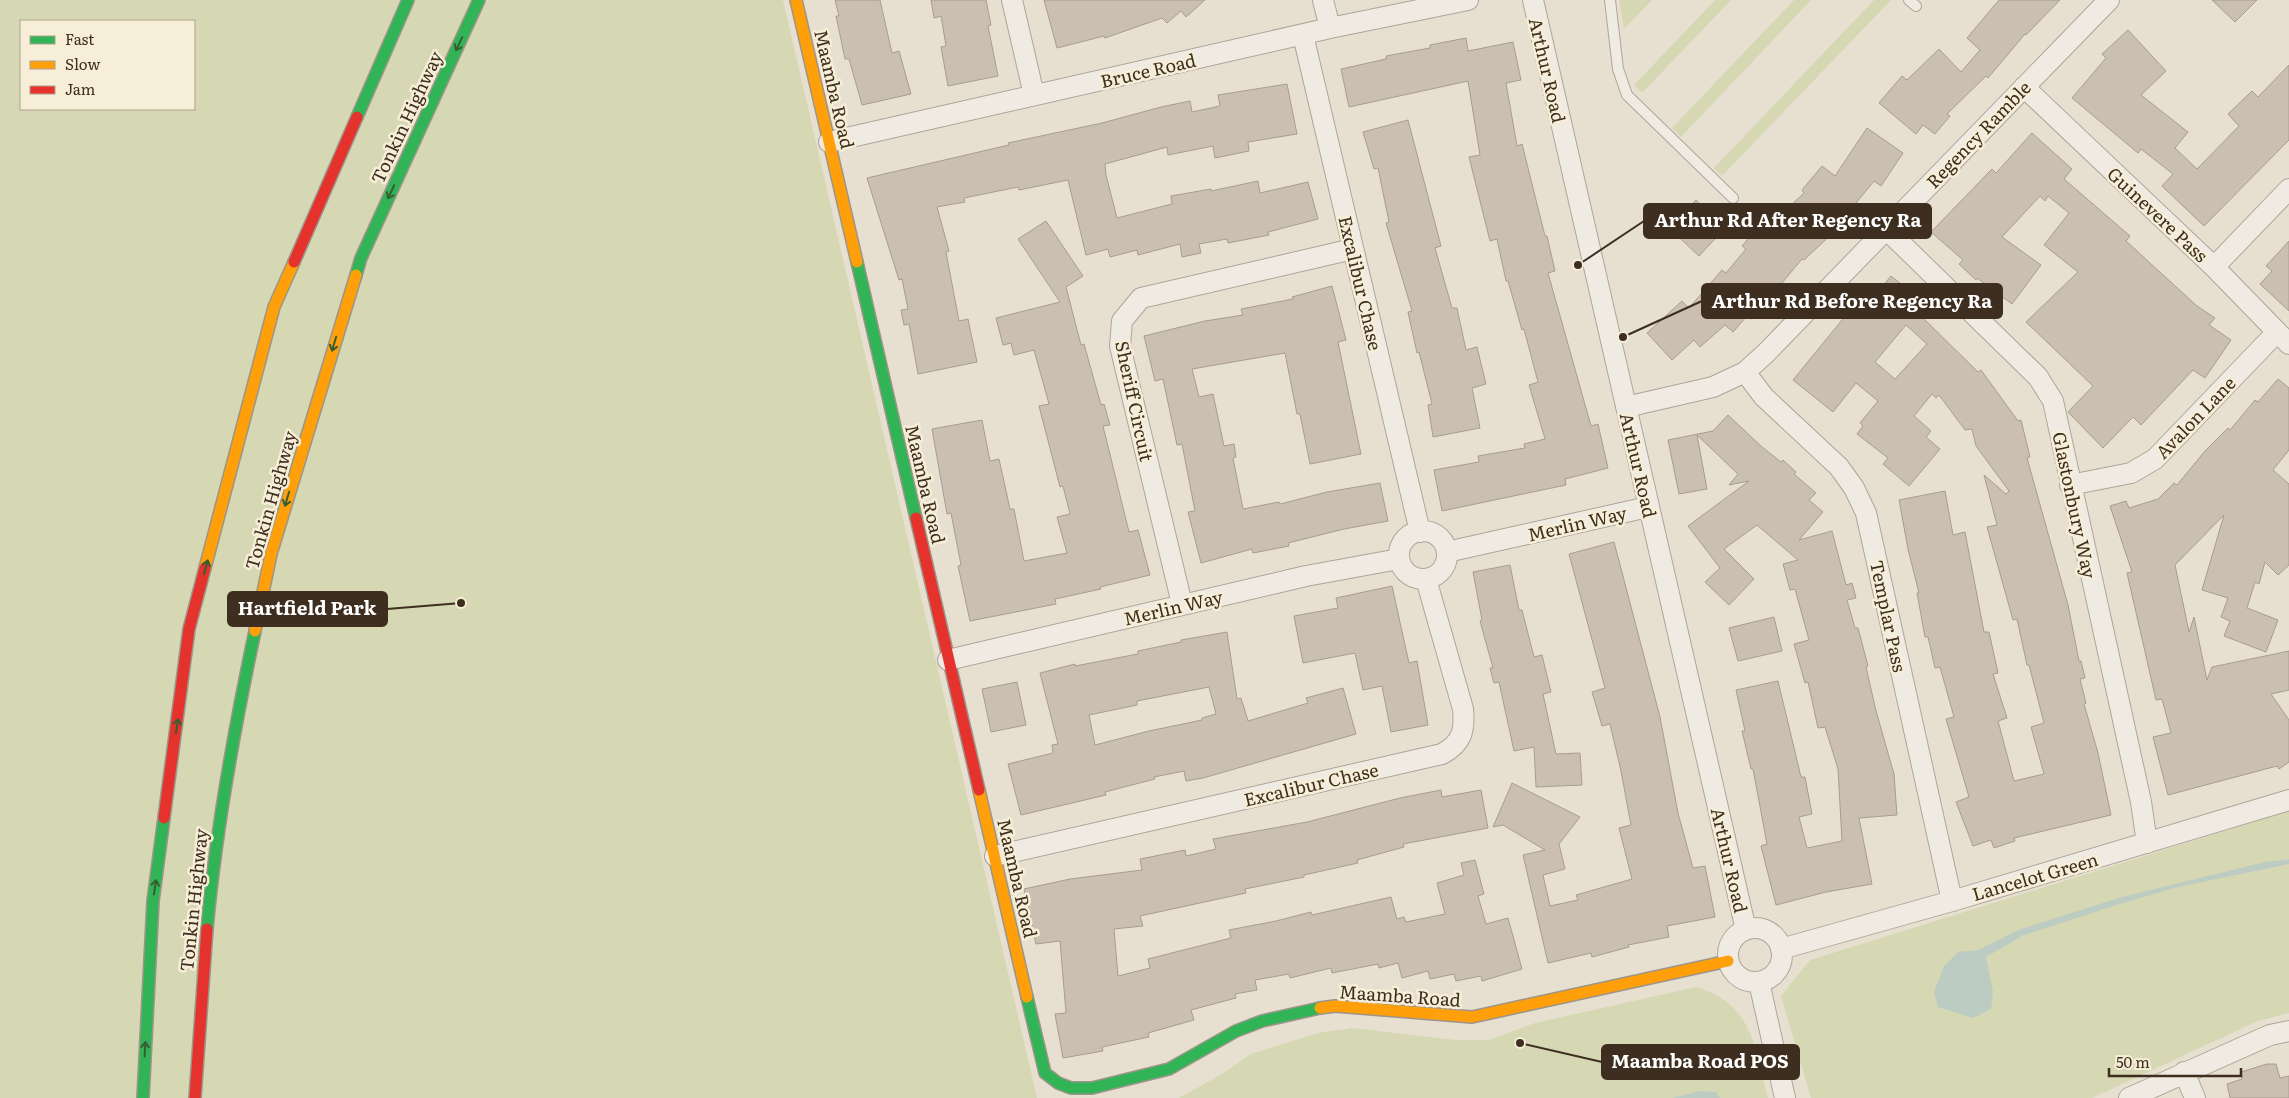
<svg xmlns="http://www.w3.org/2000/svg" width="2289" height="1098" viewBox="0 0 2289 1098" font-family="Literata,serif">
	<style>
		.green { fill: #d6d7b3; fill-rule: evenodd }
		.water { fill: #bcccc2 }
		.building { fill: #cbbfb2; stroke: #a89c90; fill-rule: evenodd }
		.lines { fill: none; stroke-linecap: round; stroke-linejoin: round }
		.lane-casing { stroke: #ada599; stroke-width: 12 }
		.street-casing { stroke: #ada599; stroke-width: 22 }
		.fast-casing { stroke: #9c958a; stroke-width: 14 }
		.slow-casing { stroke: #9c958a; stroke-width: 14 }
		.jam-casing { stroke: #9c958a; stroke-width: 14 }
		.lane { stroke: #efebe3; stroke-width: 10 }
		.street { stroke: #efebe3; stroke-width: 20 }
		.fast { stroke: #30b455; stroke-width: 11 }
		.slow { stroke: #ff9f0a; stroke-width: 11 }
		.jam { stroke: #e5322d; stroke-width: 11 }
		.oneway { stroke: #385d33 }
		.labels { text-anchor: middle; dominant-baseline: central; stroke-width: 5; stroke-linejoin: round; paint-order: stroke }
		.street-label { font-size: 18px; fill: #3d2e20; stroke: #f7eed8 }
		.leader { fill: none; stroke: #3d2e20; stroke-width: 2 }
		.callout-dot { fill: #3d2e20; stroke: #f7eed8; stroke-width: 2 }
		.callout { fill: #3d2e20; stroke: #3d2e20; stroke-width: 2 }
		.callout-label { font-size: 19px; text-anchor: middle; font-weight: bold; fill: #fff }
	</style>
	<rect width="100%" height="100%" fill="#e7e0d1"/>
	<path class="green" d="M0,0H783L1037,1098H0ZM21,21H194V109H21Z
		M1619,0H1652L1624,29Z
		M1715,0H1731L1642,93L1634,85Z
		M1794,0H1811L1681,137L1672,128Z
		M1874,0H1891L1722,176L1714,168Z
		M2289,811V1013L2258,1021L2092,1098H1811L1781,996L1810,960Z
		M1696,987C1753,1004 1755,1047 1768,1098H1179L1222,1074L1251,1054L1318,1033L1352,1028L1455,1040H1489L1535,1023Z"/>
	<path class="water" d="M2289,859V864L2178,887L2123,903L2024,935L1986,957L1993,992L1991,1009L1973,1018L1938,1007L1934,992L1944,966L1958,952L1978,950L2021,929L2122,897L2265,862Z
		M1700,1091L1716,1092L1720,1098H1672Z"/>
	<path class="building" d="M835,0H880L892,53L899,51L911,94L862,105L849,59H845L836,16H839Z
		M931,0H986L991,25L988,26L998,76L948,86L941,47L946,46L941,16L934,18Z
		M1044,0H1205L1186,17L1181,11L1167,23L1162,18L1105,38L1104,36L1057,48Z
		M1999,0H2060L2026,35L2025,34L1988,78L1986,76L1947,114L1950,116L1935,134L1923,125L1916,134L1879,103L1902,76L1907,80L1939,49L1961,72L1980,50L1967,38Z
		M2212,0H2257L2235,22Z
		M2128,30L2166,71L2141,95L2188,132L2175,148L2197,169L2239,126L2228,114L2252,91L2258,97L2289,65V140L2204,226L2162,186L2173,174L2141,149L2138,153L2072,98L2106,58L2102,54Z
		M1466,38L1468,51L1513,42L1521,80L1506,83L1517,146L1522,144L1545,236H1547L1555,271L1548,273L1591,426L1598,424L1608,468L1565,479L1566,485L1442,511L1434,470L1479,462L1478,456L1525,448L1524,444L1545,439L1529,385L1538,382L1524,329L1522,330L1508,281H1506L1497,239L1490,241L1469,157L1480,155L1468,81L1349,107L1341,69L1386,59V56L1430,48V45Z
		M1287,84L1297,134L1248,142L1249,151L1215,158L1213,146L1168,155L1167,147L1105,164L1106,175L1117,218L1172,204L1171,196L1211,189V191L1258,181L1260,193L1308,182L1318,219L1268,232L1269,235L1228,243L1227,239L1199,244L1201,253L1182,257L1180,244L1138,255L1137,250L1110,257L1108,249L1086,255L1068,180L1019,190L1018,187L964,198L965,202L937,207L949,251L946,252L959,321L968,319L977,362L918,374L909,324L904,325L901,310L908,309L902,279L899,280L867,178L1009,145L1008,143L1102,123L1161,107L1190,101L1192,112L1220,106L1218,95Z
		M1408,120L1441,246L1435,248L1452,308H1457L1466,350L1477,347L1486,384L1472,388L1480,428L1433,437L1428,405L1432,404L1419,352L1417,353L1408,312L1412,311L1386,223L1389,222L1378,168L1374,169L1363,132Z
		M1867,128L1903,153L1881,186L1874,181L1834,230L1835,231L1804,260L1802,259L1752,319L1747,316L1733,332L1725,325L1700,347L1694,340L1672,360L1647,333L1682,301L1689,308L1722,270L1726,273L1746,249L1742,246L1756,229L1761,233L1804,193L1802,190L1822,166L1835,176Z
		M2032,133L2072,169L2064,179L2130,236L2126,241L2197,306L2215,318L2209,325L2231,340L2205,378L2193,370L2141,425L2133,417L2103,448L2068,412L2093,386L2026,322L2078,272L2044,245L2069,213L2048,196L2045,201L2040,196L2002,237L2041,265L2012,304L1977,278L1976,280L1959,264L1963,260L1931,232L1992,169L1996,173Z
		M1696,200L1725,228L1699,256L1669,228Z
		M1046,221L1083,276L1066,287L1081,345L1084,344L1101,405L1104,404L1110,425L1103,426L1129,532L1138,530L1150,575L1100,587L1101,589L1055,599L1056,604L970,621L958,566L961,565L951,513L947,514L932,429L982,420L990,461L999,459L1010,509H1014L1024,561L1067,553L1057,517L1070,514L1063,486L1060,487L1039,406L1049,404L1034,350L1014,355L1011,343L1003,345L996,318L1060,302L1018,239Z
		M2289,241V311L2260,284L2272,271L2266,266Z
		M1891,276L1927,304L1919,314L1978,372L1981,370L2018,421L2021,420L2030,457L2027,458L2068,605L2079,661H2081L2085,678L2080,679L2086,703L2084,704L2098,753L2111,815L2014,838L2015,841L1994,848L1991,840L1973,846L1956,802L1969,797L1946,719L1954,717L1940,667L1935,668L1928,637H1925L1917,593H1919L1908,549L1899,500L1945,491L1953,535L1965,532L1984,632H1989L1998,673L1993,674L2007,718L1998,721L2014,781L2044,774L2031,727L2044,723L2029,665H2027L2017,619L2013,620L1987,527L1997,525L1984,475L2006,494L2009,491L1976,446L1972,429L1965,430L1939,395L1936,398L1932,394L1914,416L1931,431L1926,437L1940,449L1909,486L1883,464L1888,458L1857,434L1863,426L1860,423L1878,401L1856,383L1833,412L1793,380L1851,309L1859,315ZM1906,325L1927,344L1895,379L1875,362Z
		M1332,286L1346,340L1338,342L1361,454L1310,464L1300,414H1297L1285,353L1192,369L1199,397L1213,394L1224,446L1234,444L1236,457L1233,458L1243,509L1279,502L1280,504L1327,492L1380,483L1388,521L1344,529L1288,543L1289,546L1253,553L1252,549L1201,563L1188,512L1195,511L1182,444L1177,445L1163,379L1155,381L1144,336L1205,321L1243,315L1241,309L1293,299L1292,297Z
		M2278,379L2289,388V450L2273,470L2289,484V565L2278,575L2265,562L2259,584L2255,582L2247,608L2278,620L2266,652L2224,636L2230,621L2221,617L2228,598L2202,590L2224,515L2175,565L2189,632L2194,617L2207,680L2212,667L2289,651V690L2271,694L2289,720V762L2279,769L2277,766L2168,795L2153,737L2171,733L2162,699L2156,700L2127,573L2132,572L2110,506L2126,501L2129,508L2158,499L2174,483L2177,485L2205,451L2228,428L2230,430L2255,400L2258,402Z
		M1728,415L1762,447L1781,462L1783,460L1796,472L1794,474L1816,493L1809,500L1823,512L1799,540L1832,531L1846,585L1852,583L1856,598L1847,600L1855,628H1858L1868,666L1866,667L1876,711L1894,774L1897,815L1859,818L1872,884L1826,892L1776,905L1761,846L1767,844L1753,769H1751L1742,731H1745L1736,690L1778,681L1801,777H1805L1812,814L1799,817L1807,848L1842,841L1838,769L1825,727L1818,728L1808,682L1805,683L1794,644L1809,640L1795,589L1790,590L1783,564L1798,560L1757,525L1724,549L1754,579L1729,605L1705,582L1720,568L1688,526L1749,481L1729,485L1738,474L1697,435L1707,489L1679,494L1668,440L1713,431Z
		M1614,542L1660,717L1678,813L1693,868L1705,866L1715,917L1667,926L1669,937L1628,945L1629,947L1592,957L1591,953L1548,963L1523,855L1545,850L1503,825L1493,827L1512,783L1580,817L1559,844L1565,869L1543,875L1550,906L1578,900L1576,895L1632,879L1619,828L1631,825L1621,771L1610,724L1602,726L1592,692L1605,688L1569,554Z
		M1510,565L1519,610H1522L1534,657L1542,655L1551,692L1543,694L1556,754L1580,753L1582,785L1536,787L1534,747L1514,751L1499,682L1494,683L1490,668H1493L1480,621L1482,620L1473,572Z
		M1392,586L1409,663L1417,661L1428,725L1391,732L1382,686L1363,690L1355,653L1303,663L1294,616L1338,608L1336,598Z
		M1774,617L1782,651L1738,661L1729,628Z
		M1227,632L1237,699L1241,698L1248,721L1308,703L1306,698L1343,688L1356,734L1203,778L1186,781L1184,771L1154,777L1155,779L1105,792L1106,795L1021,815L1008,764L1053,753L1052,745L1058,744L1040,673L1075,664V666L1138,654V651L1181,642V640ZM1209,687L1216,714L1202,718V720L1149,731L1095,745L1089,715L1137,705V701Z
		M1017,682L1026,725L991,732L982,689Z
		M1441,790L1442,797L1481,790L1488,828L1403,844L1404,847L1357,860L1358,863L1304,875V877L1245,889L1246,893L1140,916L1143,926L1114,929L1118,976L1150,968L1148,959L1231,938L1229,930L1276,921L1311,912L1312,915L1391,897L1397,919L1404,917L1406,922L1445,914L1437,883L1464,875L1461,863L1475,860L1484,894L1478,896L1486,924L1508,918L1522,969L1482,981L1481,976L1456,981L1454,974L1430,979L1428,971L1402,978L1398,963L1379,968L1378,964L1332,973L1331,968L1290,978L1289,974L1255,980L1257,990L1235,994L1236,998L1191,1010L1194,1020L1148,1033L1149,1037L1102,1047L1103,1051L1063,1058L1055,1014L1066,1013L1060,941L1036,944L1024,889L1070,879L1142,870L1140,859L1185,850L1186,856L1216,849L1213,839L1307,822L1400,798Z
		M2267,1064H2276L2280,1078L2289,1076V1098H2230L2227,1084L2242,1079L2241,1072Z"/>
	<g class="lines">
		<defs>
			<path id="lane" d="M1610,0L1618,69L1627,95L1733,198
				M1909,0L1916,6"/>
			<path id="street" d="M1012,0L1034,95
				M1323,0L1330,28
				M1533,0L1746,930
				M1303,35L1420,532
				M2024,87L2214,267L2289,344
				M829,142L1330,28L1468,0
				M1886,229L2038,377L2053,401L2141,802L2147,843
				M2214,267L2289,189
				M1745,372L1764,397L1839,467L1854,488L1866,513L1952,901
				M1626,407L1713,387L1745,372L1765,354L2109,0
				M2070,485L2131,473L2155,459L2277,332
				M1399 555a24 24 0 1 1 48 0a24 24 0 1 1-48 0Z
				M1447,552L1648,507
				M1182,604L1120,346L1122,321L1141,298L1353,249
				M948,660L1306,576L1399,559
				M995,856L1442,754C1462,743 1465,731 1463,709L1426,579
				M1728 955a27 27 0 1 1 54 0a27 27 0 1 1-54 0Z
				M1781,949L1952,901L2289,800
				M1759,982L1785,1098
				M2184,1072L2195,1098
				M2129,1098L2270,1035L2289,1031"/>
			<path id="fast" d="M357,117L408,0
				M857,262L916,518
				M356,275L361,258L479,0
				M207,929C216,829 234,730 255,631
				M1027,997L1045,1073L1058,1083L1071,1088H1092L1169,1069L1236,1031L1262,1021L1320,1008
				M143,1098L153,901L164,818"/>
			<path id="slow" d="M796,0L857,262
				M205,568L274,307L294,262
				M255,631L271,554L356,275
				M979,790L1027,997
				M1320,1008L1335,1006L1472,1017L1728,961"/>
			<path id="jam" d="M294,262L357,117
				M916,518L979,790
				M164,818L189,629L205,568
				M195,1098L207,929"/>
		</defs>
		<use href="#lane" class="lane-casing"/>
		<use href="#street" class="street-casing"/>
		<use href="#fast" class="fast-casing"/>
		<use href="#slow" class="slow-casing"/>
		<use href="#jam" class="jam-casing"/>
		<use href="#lane" class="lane"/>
		<use href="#street" class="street"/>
		<use href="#fast" class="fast"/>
		<use href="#slow" class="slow"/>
		<use href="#jam" class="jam"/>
	</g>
	<defs><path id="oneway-shaft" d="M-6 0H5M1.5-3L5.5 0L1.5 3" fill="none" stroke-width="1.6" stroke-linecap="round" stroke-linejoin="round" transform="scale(1.25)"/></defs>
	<g class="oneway">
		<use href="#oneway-shaft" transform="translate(459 44) rotate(115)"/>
		<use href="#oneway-shaft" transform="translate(391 192) rotate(115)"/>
		<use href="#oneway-shaft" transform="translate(334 344) rotate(107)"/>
		<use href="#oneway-shaft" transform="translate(287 499) rotate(107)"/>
		<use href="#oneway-shaft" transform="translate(206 567) rotate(-75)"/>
		<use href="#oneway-shaft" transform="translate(177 726) rotate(-82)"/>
		<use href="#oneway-shaft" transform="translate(155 887) rotate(-82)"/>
		<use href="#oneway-shaft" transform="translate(145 1049) rotate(-87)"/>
	</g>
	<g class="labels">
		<g class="street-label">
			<text transform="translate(1148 70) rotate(-13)">Bruce Road</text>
			<text transform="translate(1548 70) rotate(77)">Arthur Road</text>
			<text transform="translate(835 89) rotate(77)">Maamba Road</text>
			<text transform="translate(406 117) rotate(-65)">Tonkin Highway</text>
			<text transform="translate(1978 134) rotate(-46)">Regency Ramble</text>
			<text transform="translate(2158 214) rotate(43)">Guinevere Pass</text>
			<text transform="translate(1361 283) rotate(77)">Excalibur Chase</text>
			<text transform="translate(1135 401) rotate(78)">Sheriff Circuit</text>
			<text transform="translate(2195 417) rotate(-46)">Avalon Lane</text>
			<text transform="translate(1639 465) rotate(77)">Arthur Road</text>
			<text transform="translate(926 484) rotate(77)">Maamba Road</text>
			<text transform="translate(270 500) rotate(-74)">Tonkin Highway</text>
			<text transform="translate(2075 505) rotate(78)">Glastonbury Way</text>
			<text transform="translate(1577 523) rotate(-13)">Merlin Way</text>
			<text transform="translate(1173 607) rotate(-13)">Merlin Way</text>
			<text transform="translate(1889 616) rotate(78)">Templar Pass</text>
			<text transform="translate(1311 784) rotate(-13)">Excalibur Chase</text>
			<text transform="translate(1730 860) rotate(77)">Arthur Road</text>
			<text transform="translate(2035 876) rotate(-16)">Lancelot Green</text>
			<text transform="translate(1018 878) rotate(77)">Maamba Road</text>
			<text transform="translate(193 900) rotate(-84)">Tonkin Highway</text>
			<text transform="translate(1400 995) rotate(4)">Maamba Road</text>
		</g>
	</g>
	<path class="leader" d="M1578 265L1644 221M1623 337L1702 301M461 603L387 609M1520 1043L1602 1062"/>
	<g class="callout-dot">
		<circle cx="1578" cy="265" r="5"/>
		<circle cx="1623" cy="337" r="5"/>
		<circle cx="461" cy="603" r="5"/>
		<circle cx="1520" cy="1043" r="5"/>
	</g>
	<g class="callout">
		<rect x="1644" y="204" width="287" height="34" rx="5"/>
		<rect x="1702" y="284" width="300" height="34" rx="5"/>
		<rect x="228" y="592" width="159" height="34" rx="5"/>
		<rect x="1602" y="1045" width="197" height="34" rx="5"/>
	</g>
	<g class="callout-label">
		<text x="1788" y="227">Arthur Rd After Regency Ra</text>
		<text x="1852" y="308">Arthur Rd Before Regency Ra</text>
		<text x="307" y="615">Hartfield Park</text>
		<text x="1700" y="1068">Maamba Road POS</text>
	</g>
	<rect x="20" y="20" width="175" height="90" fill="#f7eed8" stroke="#ada18e"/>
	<rect x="30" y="36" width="25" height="8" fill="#30b455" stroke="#ada18e"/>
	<text x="65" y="45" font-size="15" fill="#3d2e20">Fast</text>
	<rect x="30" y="61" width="25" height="8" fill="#ff9f0a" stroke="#ada18e"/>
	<text x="65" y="70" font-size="15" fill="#3d2e20">Slow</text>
	<rect x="30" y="86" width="25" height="8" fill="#e5322d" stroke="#ada18e"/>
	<text x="65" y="95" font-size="15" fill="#3d2e20">Jam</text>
	<path d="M2109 1068v8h132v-8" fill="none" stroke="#3d2e20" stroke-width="2.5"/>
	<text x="2116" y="1068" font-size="15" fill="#3d2e20" stroke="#f7eed8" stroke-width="4" paint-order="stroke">50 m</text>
</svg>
